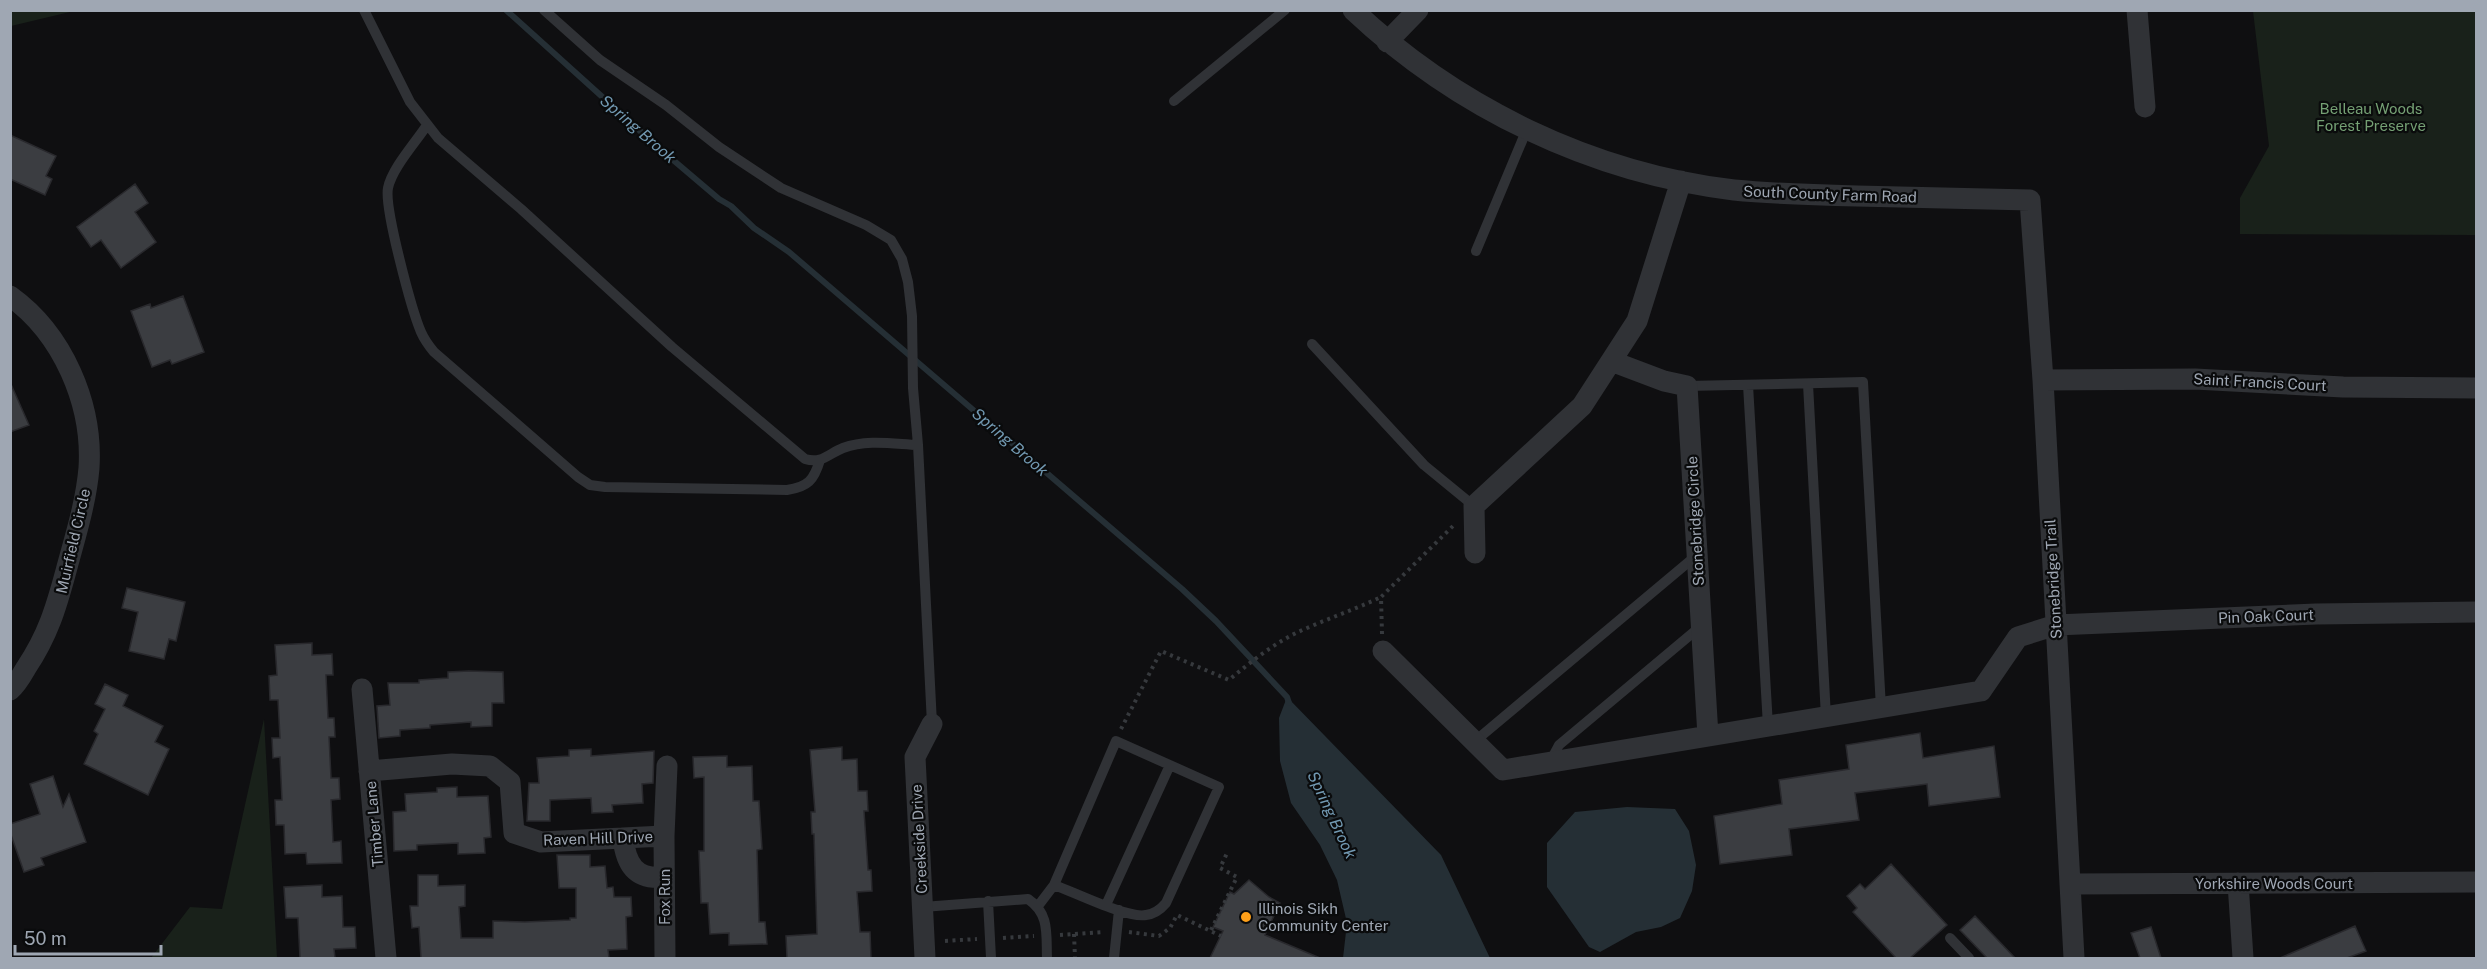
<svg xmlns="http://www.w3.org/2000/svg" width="2487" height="969" viewBox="0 0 2487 969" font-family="'Public Sans',sans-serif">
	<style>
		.green { fill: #19211a }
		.water { fill: #252f35 }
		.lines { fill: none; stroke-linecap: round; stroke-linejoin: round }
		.stream { stroke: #252f35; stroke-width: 6 }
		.building { fill: #3b3d41; stroke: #29292d; stroke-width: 1.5 }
		.path { stroke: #36393d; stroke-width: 4; stroke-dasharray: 3 4.5; stroke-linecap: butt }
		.lane { stroke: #303236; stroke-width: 10 }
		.street { stroke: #303236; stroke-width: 21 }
		.poi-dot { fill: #ffa019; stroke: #0a0b0c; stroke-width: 2 }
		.labels { text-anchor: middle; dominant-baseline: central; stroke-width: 4.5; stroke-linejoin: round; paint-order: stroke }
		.park-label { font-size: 15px; fill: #75a074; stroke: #0a0b0c }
		.street-label { font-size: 15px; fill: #9fa7b3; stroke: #0a0b0c }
		.poi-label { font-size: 15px; fill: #9fa7b3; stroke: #0a0b0c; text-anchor: start }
		.water-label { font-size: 16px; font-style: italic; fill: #7299b2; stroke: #0a0b0c }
	</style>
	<rect width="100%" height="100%" fill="#0f0f11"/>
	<path class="green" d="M11,10H74V11L11,26Z
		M2253,11H2476V235L2240,234V198L2269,146Z
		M264,719L277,958H151L190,907L222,909Z"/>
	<path class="water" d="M1287,697L1441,855L1490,958H1343L1347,923L1337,880L1320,845L1291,803L1280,761L1279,718Z
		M1627,807L1675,809L1689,831L1696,865L1692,891L1680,918L1661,927L1636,932L1600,952L1589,947L1547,887V843L1575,812Z"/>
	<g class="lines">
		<path class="stream" d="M506,10L659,148L719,199L731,206L754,228L789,252L1182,589L1216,621L1287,697L1289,703"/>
	</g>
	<path class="building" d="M10,135L56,156L46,176L52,179L45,195L10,179Z
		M135,184L148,203L135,212L156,242L121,268L101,240L91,247L77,227Z
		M183,296L204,352L172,364L170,360L152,367L131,311L150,304L151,308Z
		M10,382L29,425L10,432Z
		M127,588L185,602L176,641L169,639L164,659L129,651L138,612L122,608Z
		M312,643V655L332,654L333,675H326L328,718H334L335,737H329L331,778H339L340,799L331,800L333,842L341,841L342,863L307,864L306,853L285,854L284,825H276L275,800H282L280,757L273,758L272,738H280L278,700H270L269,676L277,675L275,645Z
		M469,671L503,672L504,703H492V726L471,727V722L430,725V728L400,730V736L379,738L377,706L390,705L388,683H419V680L448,678V672Z
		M105,684L128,695L123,706L163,726L155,742L169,749L148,795L84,764L98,734L94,731L105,709L95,704Z
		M1920,733L1923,758L1994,746L2000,797L1929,806L1927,784L1855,793L1859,820L1789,829L1792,855L1720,864L1714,816L1782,804L1779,780L1849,769L1846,745Z
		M842,747V760L857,759L858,791H867L868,811H864L868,870H871L872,891L857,892L860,932H870L871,958H787L786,936L817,934L814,834H812L811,812H815L810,750Z
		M591,749V756L654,751L653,783L642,784L643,803L612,805L613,812L592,813L591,798L550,800V821H527L529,783H539L537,758L569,756V750Z
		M727,756V767L752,766L753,801H759L762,849L757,850L759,922H765L767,944L729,945V933L710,934L708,903H701L699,851H704V777L694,778L693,757Z
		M53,776L63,807L69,794L86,842L41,858L44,865L24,872L10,832V824L40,814L30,784Z
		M457,787V797L488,796L491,837L484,838L485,853L458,854V843L417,845V850L394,851L393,812L406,811L405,794L437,792V788Z
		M557,855H590V867L605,866L607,888L613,887L614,897H631L632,916L626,917L627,949L608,950L609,958H421L419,927L412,928L410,906H418V875H438V886L465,885V906L459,907L461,938H493V921L525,922L570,920V918H576V888H559Z
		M1891,864L1947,925L1910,958H1896L1853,912L1857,908L1847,896L1860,884L1865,889Z
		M1249,880L1269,897L1280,903L1265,935L1320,958H1210L1223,931L1213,927L1230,892L1234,894Z
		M322,885V897L342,896L343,927H355L356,948L334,949L335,958H300L298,918H286L284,887Z
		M1975,916L2015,958H1987L1960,930Z
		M2355,926L2366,951L2347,958H2280Z
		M2151,927L2161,958H2140L2131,933Z"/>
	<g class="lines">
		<path class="path" d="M1382,634L1381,597L1454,525
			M1121,729L1161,651L1229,680C1253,660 1278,640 1307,628C1332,617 1356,609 1381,597
			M1211,930L1237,877L1220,868L1228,851
			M1129,932L1159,936L1170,928L1177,915L1221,936
			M1074,934L1075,958
			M1060,935L1103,932
			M1003,938L1034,936
			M945,941L977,939"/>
		<path class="lane" d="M364,10L410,102L438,138L521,209L672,347L805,459C822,464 828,454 843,448C867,439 894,444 918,445
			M544,10L600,60L666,105L719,147L781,188L866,225L891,240L902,259L908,282L912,316L913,388L918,445L932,724
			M1174,101L1285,10
			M427,125C416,142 392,168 388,188C384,208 412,311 421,332C424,339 429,346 434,352L578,477L590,485L605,487L787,490C808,487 814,480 820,460
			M1476,251L1527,129
			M1312,344L1424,465L1474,506
			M1808,384L1826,717
			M1748,385L1768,726
			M1687,386L1863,382L1881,708
			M1474,742L1697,555
			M1550,762L1559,745L1701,626
			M988,901L991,958
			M1106,905L1170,765
			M1038,906L1054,885L1116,741L1219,787L1166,903C1161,909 1154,914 1146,915C1128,919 1074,892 1054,885
			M923,907L1028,899C1050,914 1046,934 1047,958
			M1950,938L1969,958
			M1114,958L1119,910"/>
		<path class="street" d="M1353,10C1457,108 1592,173 1734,190C1775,194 1816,195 1857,196C1915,197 1972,199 2030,200L2043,380L2074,958
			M2137,10L2145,107
			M1387,42L1418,10
			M10,296C63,334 93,404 89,468C86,503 75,537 66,571C56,608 48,635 26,668C22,675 17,684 10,690
			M1611,361L1664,381L1687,386L1708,736
			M2043,380L2195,379L2343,387L2476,388
			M1475,553L1474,506L1582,406L1637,321L1681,181
			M1383,651L1503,770L1981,691L2018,637L2056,625L2316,614L2476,612
			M362,689L386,958
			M369,771L452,764L490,766L510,782L514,833L541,842L664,836
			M623,838C626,864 635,880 664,877
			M2238,883L2243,958
			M2071,884L2476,882
			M665,958L664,836L667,766
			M925,958L915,757L932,724"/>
	</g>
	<circle class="poi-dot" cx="1246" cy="917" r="6"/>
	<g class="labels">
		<g class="park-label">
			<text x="2371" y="108">Belleau Woods<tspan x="2371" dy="17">Forest Preserve</tspan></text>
		</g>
		<g class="street-label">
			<text transform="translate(1830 194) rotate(2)">South County Farm Road</text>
			<text transform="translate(2260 382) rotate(3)">Saint Francis Court</text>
			<text transform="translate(1695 521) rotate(-93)">Stonebridge Circle</text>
			<text transform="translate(73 541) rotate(-77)">Muirfield Circle</text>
			<text transform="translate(2053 579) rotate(-93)">Stonebridge Trail</text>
			<text transform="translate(2266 616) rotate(-2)">Pin Oak Court</text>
			<text transform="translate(374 824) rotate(-95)">Timber Lane</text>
			<text transform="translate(598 838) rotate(-2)">Raven Hill Drive</text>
			<text transform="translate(919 839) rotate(-93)">Creekside Drive</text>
			<text x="2274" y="883">Yorkshire Woods Court</text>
			<text transform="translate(664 897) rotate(-90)">Fox Run</text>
		</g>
		<g class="poi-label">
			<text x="1258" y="908">Illinois Sikh<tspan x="1258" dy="17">Community Center</tspan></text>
		</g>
		<g class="water-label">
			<text transform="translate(638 129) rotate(41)">Spring Brook</text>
			<text transform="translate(1010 442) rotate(41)">Spring Brook</text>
			<text transform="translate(1332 815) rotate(65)">Spring Brook</text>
		</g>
	</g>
	<rect width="2487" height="969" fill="none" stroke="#9fa7b3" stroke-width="24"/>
	<path d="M15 945v9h146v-9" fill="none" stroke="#9fa7b3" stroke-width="3"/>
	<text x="24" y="945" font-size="18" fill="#9fa7b3" stroke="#0a0b0c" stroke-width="4.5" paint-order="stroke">50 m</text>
</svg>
